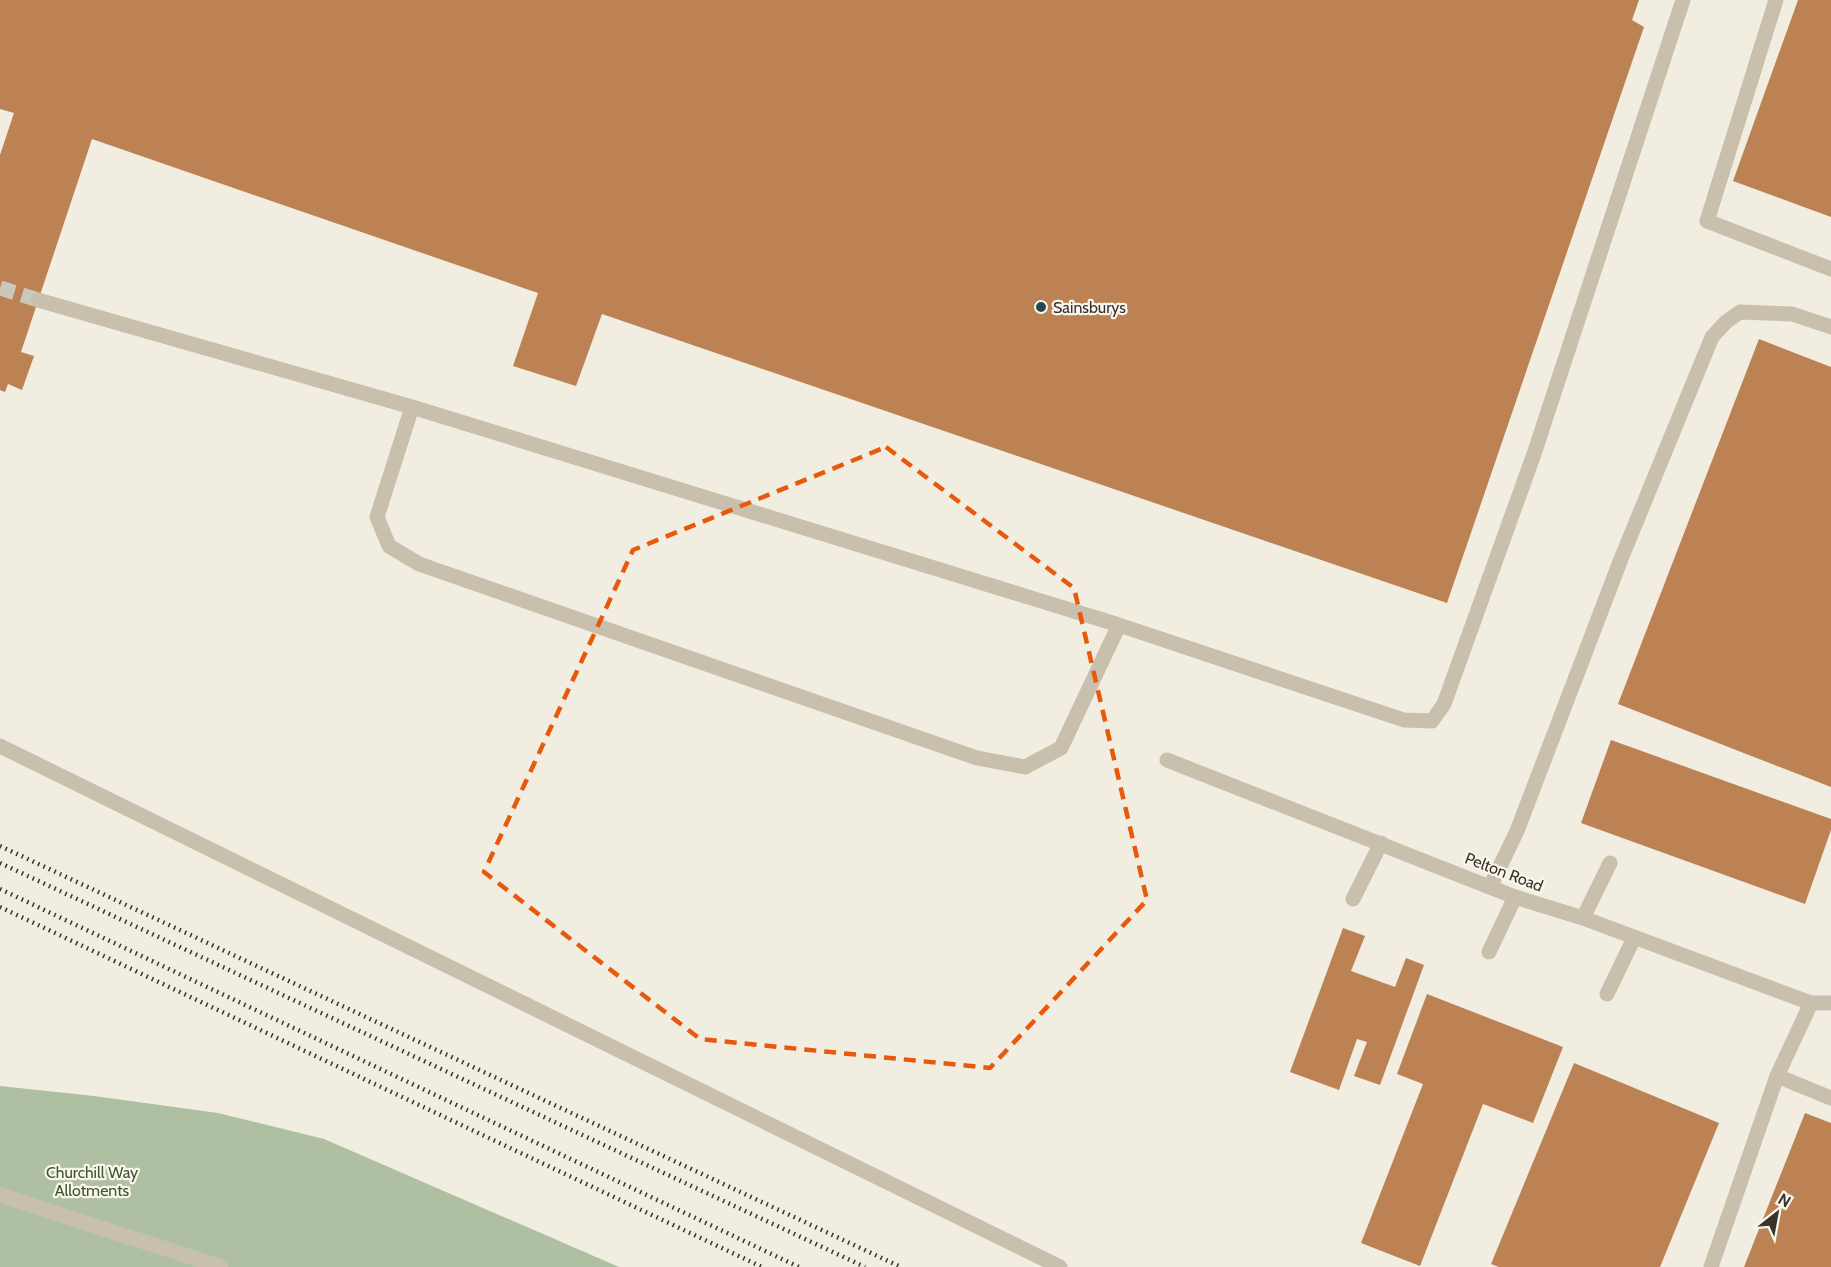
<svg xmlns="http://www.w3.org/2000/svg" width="1831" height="1267" viewBox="0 0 1831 1267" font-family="Cabin,sans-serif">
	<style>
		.green { fill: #afbfa1 }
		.building { fill: #bc8254 }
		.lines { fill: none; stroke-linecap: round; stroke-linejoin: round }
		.minor-tunnel { stroke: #ccc7bc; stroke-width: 15; stroke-dasharray: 15 8; stroke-linecap: butt }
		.minor { stroke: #c9bfad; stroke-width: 15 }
		.rail { stroke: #38312b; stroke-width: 4.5; stroke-dasharray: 1.5 4.5; stroke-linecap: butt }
		.marked { fill: none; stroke: #e8590c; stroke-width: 4.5; stroke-dasharray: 12 8; stroke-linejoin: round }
		.poi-dot { fill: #244956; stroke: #f9f6ed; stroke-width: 2 }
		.labels { text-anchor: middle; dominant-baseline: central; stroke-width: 4.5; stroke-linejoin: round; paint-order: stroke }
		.poi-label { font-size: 16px; fill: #38312b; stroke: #f9f6ed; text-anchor: start }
		.street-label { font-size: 16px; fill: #38312b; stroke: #f9f6ed }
		.park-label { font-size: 16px; fill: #405431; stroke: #f9f6ed }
	</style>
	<rect width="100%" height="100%" fill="#f1ede0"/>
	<path class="green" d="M0,1086L94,1096L218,1113L324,1139L619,1267H0Z"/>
	<path class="building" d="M0,0H1639L1632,20L1644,27L1447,603L602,314L576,386L513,366L538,293L92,139L21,352L34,356L22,390L8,384L5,392L0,390V155L14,113L0,109Z
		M1798,0H1831V217L1733,181Z
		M1759,339L1831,367V787L1618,704Z
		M1611,740L1831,819V830L1805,904L1581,823Z
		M1343,928L1365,936L1351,971L1395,987L1406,958L1424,965L1380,1085L1354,1076L1367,1042L1357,1039L1339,1090L1290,1072Z
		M1427,994L1563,1047L1533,1123L1483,1104L1420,1266L1361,1243L1423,1084L1397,1074Z
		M1574,1063L1719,1123L1660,1267H1499L1491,1264Z
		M1805,1113L1831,1123V1267H1744Z"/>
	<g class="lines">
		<path class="minor-tunnel" d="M0,288L38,300"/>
		<path class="minor" d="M1776,0L1707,221L1831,269
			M38,300L412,407L1119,625L1404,720L1432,721L1444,704L1534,454L1683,0
			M412,407L377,517L389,546L419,564L977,758L1025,767L1061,748L1119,625
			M0,746L1060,1267
			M1167,760L1515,897L1583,918L1811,1003H1831
			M1490,887L1517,831L1621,559L1712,337L1726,322L1740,312L1792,314L1831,327
			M1353,899L1381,843
			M1583,918L1610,863
			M1489,952L1515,897
			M1607,994L1634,938
			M1777,1076L1831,1098
			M0,1195L221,1267
			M1711,1267L1777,1076L1811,1003"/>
		<path class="rail" d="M0,846L901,1267
			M0,863L865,1267
			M0,889L799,1267
			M0,907L762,1267"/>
	</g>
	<path class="marked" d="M886,447L1074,588L1147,900L990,1068L700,1039L484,872L633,550Z"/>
	<circle class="poi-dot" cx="1041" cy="307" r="6"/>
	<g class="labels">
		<g class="poi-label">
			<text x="1053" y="307">Sainsburys</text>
		</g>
		<g class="street-label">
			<text transform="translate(1504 872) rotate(21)">Pelton Road</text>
		</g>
		<g class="park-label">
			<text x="92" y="1172">Churchill Way<tspan x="92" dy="18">Allotments</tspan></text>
		</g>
	</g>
	<g transform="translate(1777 1213) rotate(31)" stroke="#f9f6ed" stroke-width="4.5" paint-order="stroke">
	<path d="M0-4.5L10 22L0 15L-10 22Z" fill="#38312b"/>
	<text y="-9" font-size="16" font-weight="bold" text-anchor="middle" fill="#38312b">N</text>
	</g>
</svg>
